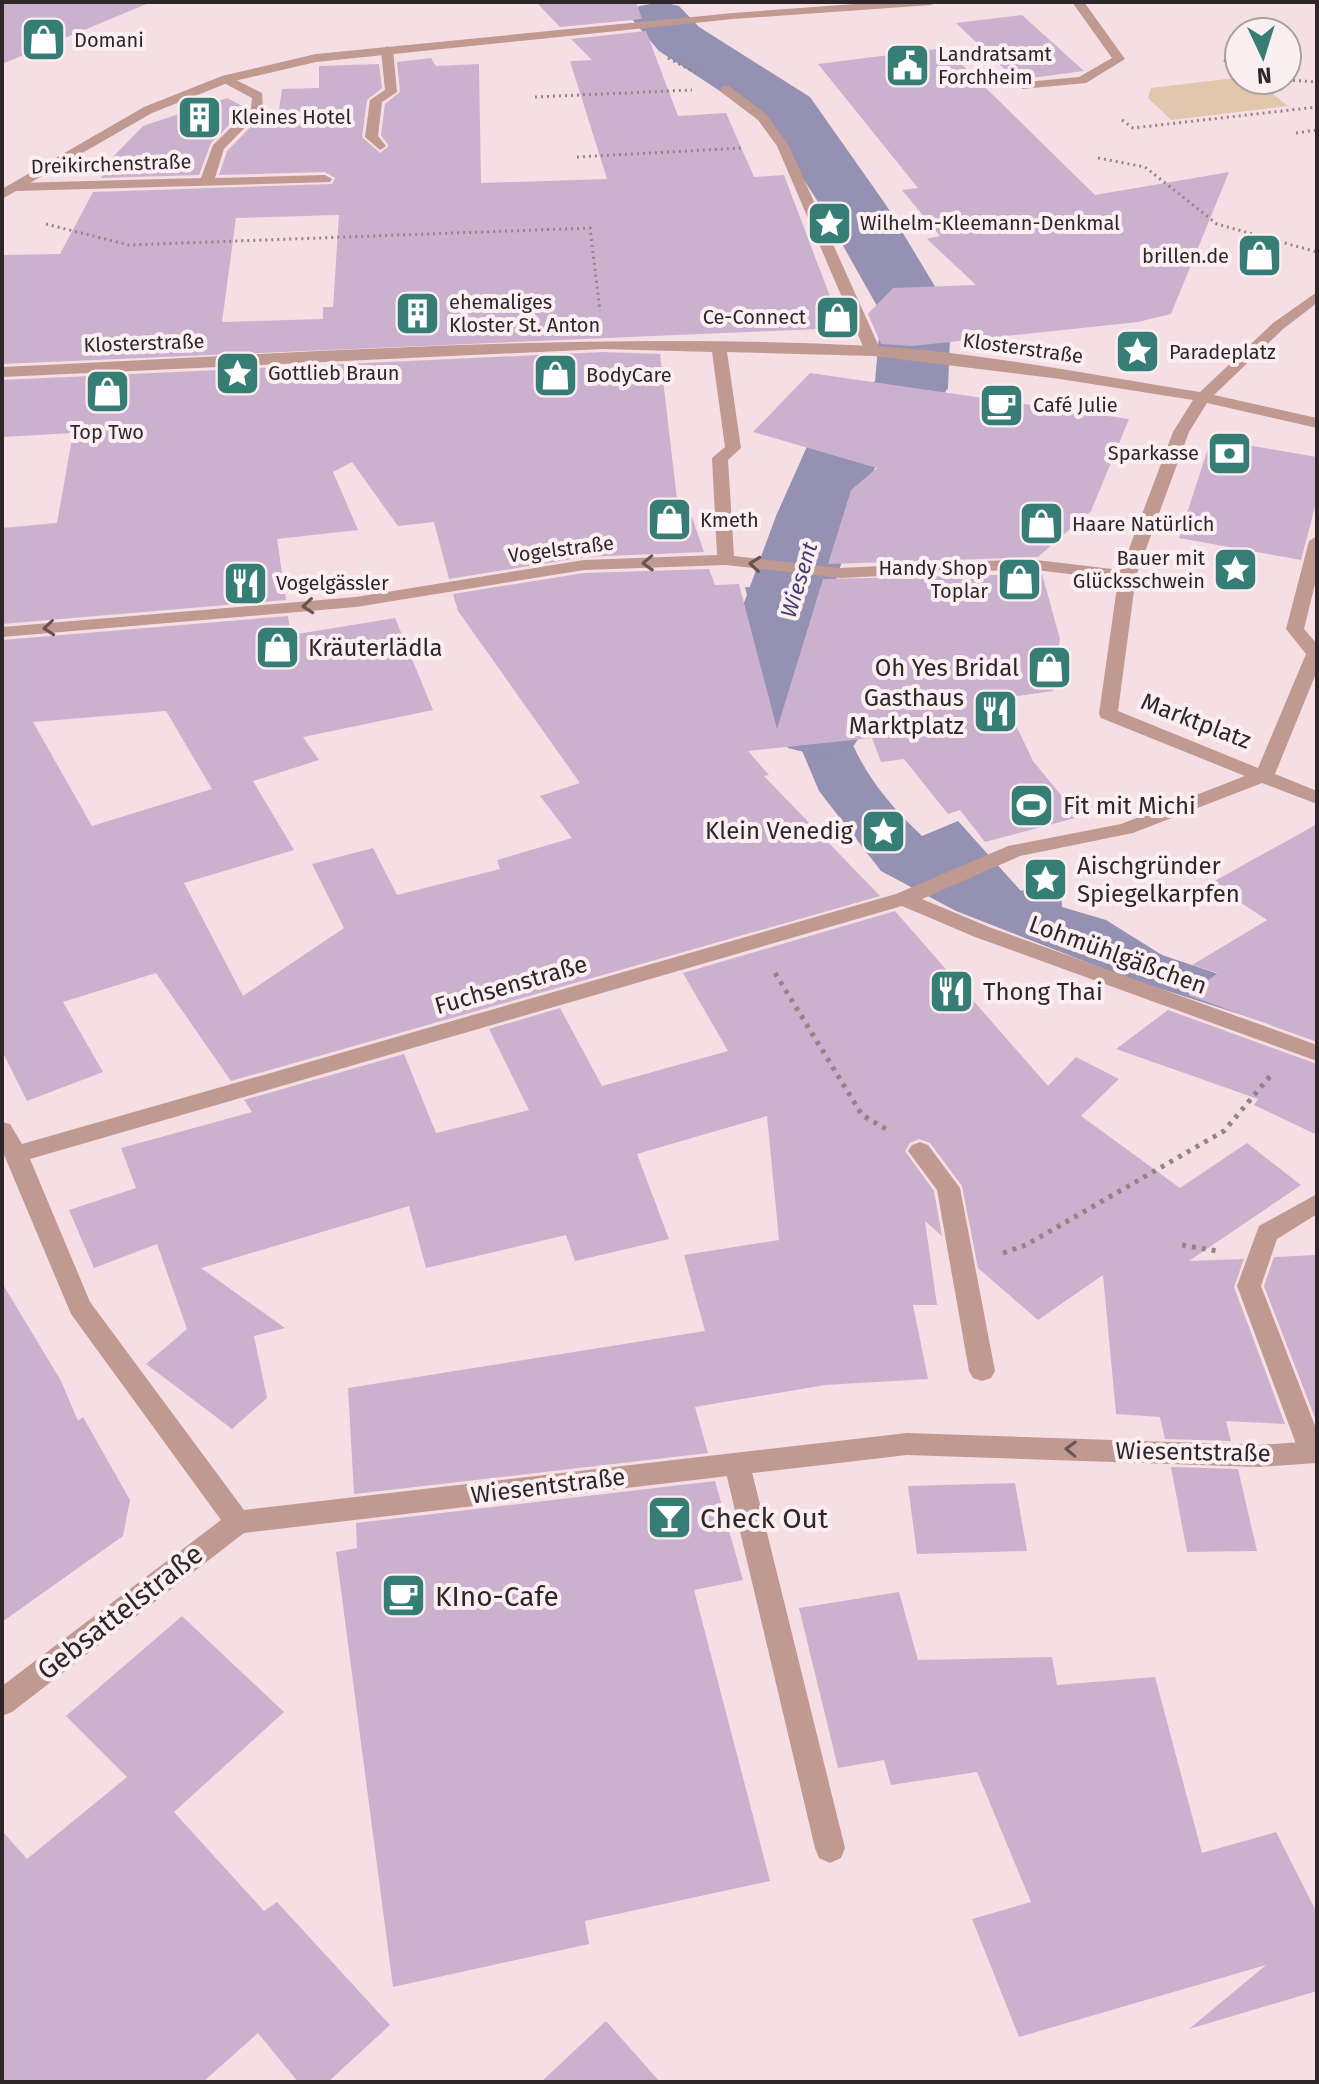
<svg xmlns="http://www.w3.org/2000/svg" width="1319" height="2084" viewBox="0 0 1319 2084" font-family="'Fira Sans',sans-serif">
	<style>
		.green { fill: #e1c7ab }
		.water { fill: #9491b2 }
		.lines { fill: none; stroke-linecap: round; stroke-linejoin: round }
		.river { fill: #9491b2; fill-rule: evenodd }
		.building { fill: #ccb1ce; fill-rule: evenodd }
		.path-far1 { stroke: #938488; stroke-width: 3; stroke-dasharray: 2 4; stroke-linecap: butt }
		.path { stroke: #938488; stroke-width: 5; stroke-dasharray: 4 6; stroke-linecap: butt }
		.service { fill: #c09990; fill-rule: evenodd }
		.minor { fill: #c09990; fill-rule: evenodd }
		.oneway { stroke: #685452 }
		.labels { text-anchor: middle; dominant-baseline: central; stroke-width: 8; stroke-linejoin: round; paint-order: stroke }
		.far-poi-label { font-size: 20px; fill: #2e2628; stroke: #fceff2; text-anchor: start }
		.far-street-label { font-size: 20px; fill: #2e2628; stroke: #fceff2 }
		.far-water-label { font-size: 22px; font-style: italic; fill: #463f6f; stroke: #fceff2 }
		.poi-label { font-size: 24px; fill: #2e2628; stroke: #fceff2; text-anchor: start }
		.street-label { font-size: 24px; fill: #2e2628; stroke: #fceff2 }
		.near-poi-label { font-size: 28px; fill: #2e2628; stroke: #fceff2; text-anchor: start }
		.near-street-label { font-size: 28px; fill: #2e2628; stroke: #fceff2 }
	</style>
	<rect width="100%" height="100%" fill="#f5dfe5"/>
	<path class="green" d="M1235,78L1259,83L1288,106L1171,120L1148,98L1151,88Z"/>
	<path class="water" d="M745,587L823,593C837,703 836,755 922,836L958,821L1021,891L1034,885H1053L1061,893L1062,907L1106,920L1162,955L1293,999L1317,1039L1127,978L956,911L881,871L819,791L763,658Z"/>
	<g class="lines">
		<path class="river" d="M662,2L679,6L699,27L810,97L886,205L951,313L948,388L937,404L881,452L856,516L824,619L865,729L852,748L820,756L788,748L775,729L738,619L776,516L809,442L820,426L875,381L881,313L820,205L767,122L659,51L631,18L639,6Z"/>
	</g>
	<path class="building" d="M2,2H149V3L2,64Z
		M536,2H636L642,19L560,27Z
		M1022,15L1084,71L1016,80L956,23Z
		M646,31L678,116L726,113L754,177L784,175L842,328L2,364V255L60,254L93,192L332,184L335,178L325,172L219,175L227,151L261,116L277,124L282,89L319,88V66L379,64L382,88L367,100L362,137L380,153L389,146L381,135L385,104L400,92L397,62L431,58L436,66L479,64L481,183L607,179L570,61L592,60L571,39ZM339,215L333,307H323V319L222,322L236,218Z
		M945,48L1095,195L1229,172L1171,314L1138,322L912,346L881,344L868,314L893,288L976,285L927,239L940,236L902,190L918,188L818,64Z
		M227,98L246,108L211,143L199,175L101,178L110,160L143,126Z
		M603,352L660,354L678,508L686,500L704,552L584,557L449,579L434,522L398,526L352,462L333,472L358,530L277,539L286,600L2,624V528L57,523L73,433L2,437V380Z
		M810,373L1129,419L1091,511L1038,557L828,564L851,490L877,468L753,432Z
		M1211,439L1317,457V499L1301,560L1179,538Z
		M709,569L715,585L739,584L777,729L823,579L1042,574L1060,639L1053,691L1003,698L1033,761L1079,817L985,842L960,810L948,814L904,759L881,762L872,738L748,751L769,775L764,776L880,896L231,1081L156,973L63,1002L103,1072L27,1101L2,1051V640L288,616L291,635L395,618L433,710L303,737L319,760L253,781L294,850L184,883L243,996L344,928L312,864L373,848L397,895L500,869L497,860L572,838L540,796L580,783L458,611L453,594L584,573ZM166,711L212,789L92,826L33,722Z
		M1317,824V1042L1188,995L1218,973L1192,965L1267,920L1211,883Z
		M895,911L1048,1086L1076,1057L1119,1079L1081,1116L1180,1188L1247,1143L1301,1185L1189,1261L1244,1259L1234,1287L1285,1424L1226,1421L1231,1441L1165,1439L1160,1417L1116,1414L1103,1275L1038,1320L978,1268L962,1186L930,1143L919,1139L910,1143L905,1151L934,1191L942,1236L925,1221L937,1305H913L928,1379L825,1385L695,1407L708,1453L354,1494L348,1388L705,1331L684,1255L779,1240L767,1116L637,1154L669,1239L575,1261L566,1235L426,1268L409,1206L201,1268L285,1328L254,1336L267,1398L232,1429L146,1364L187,1329L157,1244L94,1268L69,1210L136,1188L121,1148L252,1112L244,1100L404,1054L436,1133L529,1110L489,1029L560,1008L602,1086L728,1051L683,973Z
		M1168,1010L1317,1064V1135L1254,1105L1258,1099L1116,1049Z
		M1317,1255V1423L1264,1286L1274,1257Z
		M2,1283L61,1381L78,1421L83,1417L130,1500L123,1536L2,1622Z
		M1171,1467L1238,1469L1257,1551L1187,1552Z
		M715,1481L743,1580L694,1590L770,1881L585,1921L589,1944L393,1987L336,1552L357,1548L356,1523Z
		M1015,1483L1027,1551L917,1554L908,1486Z
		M899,1592L918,1660L1052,1657L1057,1685L1155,1677L1202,1853L1276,1832L1317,1913V1991L1189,2029L1266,1965L1019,2037L972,1919L1031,1902L977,1772L891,1785L884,1760L838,1768L799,1608Z
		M182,1616L284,1712L174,1812L264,1911L277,1902L390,2025L328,2082H298L258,2033L203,2082H2V1831L27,1859L127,1777L66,1716Z
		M606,2021L660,2082H541Z"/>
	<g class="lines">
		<path class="path-far1" d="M668,58L698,74
			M1224,60L1239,69
			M1287,80L1317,82
			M535,97L692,90
			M1122,120L1133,128L1317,107
			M1296,133L1317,130
			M577,157L742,148
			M1098,158L1145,167L1217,224L1317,252
			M46,224L129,245L590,228L600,311"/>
		<path class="path" d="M775,973L862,1115L886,1129
			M1182,1245L1217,1251
			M1003,1253L1026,1245L1224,1131L1271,1075"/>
		<path class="service" d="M1072,2H1084L1125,59L1086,83L1022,89V83L1026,82L1079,77L1112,58Z
			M387,46L393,50L397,92L382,102L378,136L386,146L380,150L365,137L370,100L385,90L381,50Z
			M226,75L262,93L263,109L224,149L215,178L325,175L332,179L330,182L17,191L10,187L17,183L201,178L213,145L251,108L252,98L222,82L220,79Z
			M721,86H729L766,114L789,146L881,351L878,354L865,351L777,146L758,120L721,92Z
			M920,1142L928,1145L960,1188L995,1371L991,1378L982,1381L973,1378L969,1371L937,1190L908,1151L912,1145Z
			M1317,1194V1214L1277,1239L1261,1286L1317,1431V1461L1303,1460L1299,1452L1237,1286L1259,1226Z
			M737,1453L746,1456L750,1464L845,1848L841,1858L830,1863L819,1858L815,1848L724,1464L728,1456Z"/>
		<path class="minor" d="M882,2H937L931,5L733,19L316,62L230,82L152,113L2,199V189L144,107L222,76L316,54L733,13Z
			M1317,292V303L1283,329L1214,395L1317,418V428L1207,403L1189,432L1136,576L1118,711L1258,768L1306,654L1286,629L1309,541L1317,536V576L1304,629L1317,644V671L1275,774L1317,791V804L1262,783L1133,833L1020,856L922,899L989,927L1317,1045V1061L975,937L902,906L30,1159L90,1302L244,1510L907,1433L1259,1445L1317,1441V1463L1259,1467L907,1455L244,1533L12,1712L2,1716V1686L221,1520L71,1314L2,1150V1122L10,1124L22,1144L896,894L1008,846L1121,824L1245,776L1101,718L1099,714L1118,580L1028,569L840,578L726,565L584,570L356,607L2,637V627L356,597L584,560L717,555L712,458L725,447L712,352L603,349L2,377V367C291,354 582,331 871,346C977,352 1094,375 1200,392L1273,323ZM727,352L873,356L1060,379L1193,400L1173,432L1121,570L1028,559L840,568L734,556L728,460L741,448Z"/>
	</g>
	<defs><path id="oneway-chevron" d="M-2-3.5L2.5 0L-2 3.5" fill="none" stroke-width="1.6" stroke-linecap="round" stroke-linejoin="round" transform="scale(2)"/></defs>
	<g class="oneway">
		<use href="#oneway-chevron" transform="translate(648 563) rotate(178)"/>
		<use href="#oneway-chevron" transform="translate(755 564) rotate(-174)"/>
		<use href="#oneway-chevron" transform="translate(308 606) rotate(175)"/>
		<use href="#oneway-chevron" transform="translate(49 628) rotate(175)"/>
		<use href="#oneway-chevron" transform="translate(1071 1449) rotate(-178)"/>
	</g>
	<defs>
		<symbol id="shop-square" viewBox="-11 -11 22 22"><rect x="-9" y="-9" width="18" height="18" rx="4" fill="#367d75" stroke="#fceff2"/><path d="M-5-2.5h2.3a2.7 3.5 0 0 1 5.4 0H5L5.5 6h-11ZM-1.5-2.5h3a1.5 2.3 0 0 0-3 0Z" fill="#fff"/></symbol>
		<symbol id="civic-square" viewBox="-11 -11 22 22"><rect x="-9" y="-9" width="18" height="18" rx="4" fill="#367d75" stroke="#fceff2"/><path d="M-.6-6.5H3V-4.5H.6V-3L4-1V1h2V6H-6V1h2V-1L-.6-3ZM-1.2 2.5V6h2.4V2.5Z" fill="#fff"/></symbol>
		<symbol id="building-square" viewBox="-11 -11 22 22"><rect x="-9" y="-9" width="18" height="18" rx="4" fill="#367d75" stroke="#fceff2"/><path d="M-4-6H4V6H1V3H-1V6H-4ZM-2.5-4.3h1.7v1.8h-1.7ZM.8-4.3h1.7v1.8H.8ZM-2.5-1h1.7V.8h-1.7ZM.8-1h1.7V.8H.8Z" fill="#fff"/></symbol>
		<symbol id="sight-square" viewBox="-11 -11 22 22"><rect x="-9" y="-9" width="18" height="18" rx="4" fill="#367d75" stroke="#fceff2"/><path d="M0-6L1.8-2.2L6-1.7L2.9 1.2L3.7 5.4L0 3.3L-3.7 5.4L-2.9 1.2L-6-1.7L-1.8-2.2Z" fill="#fff"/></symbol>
		<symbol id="cafe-square" viewBox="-11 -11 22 22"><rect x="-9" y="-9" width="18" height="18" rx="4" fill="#367d75" stroke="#fceff2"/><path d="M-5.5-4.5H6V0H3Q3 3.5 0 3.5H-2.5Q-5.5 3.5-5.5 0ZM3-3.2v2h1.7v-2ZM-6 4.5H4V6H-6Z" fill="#fff"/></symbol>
		<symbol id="bank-square" viewBox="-11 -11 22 22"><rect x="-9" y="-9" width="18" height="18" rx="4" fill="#367d75" stroke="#fceff2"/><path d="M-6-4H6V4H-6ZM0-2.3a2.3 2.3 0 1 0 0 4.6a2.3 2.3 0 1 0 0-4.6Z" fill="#fff"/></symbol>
		<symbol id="restaurant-square" viewBox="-11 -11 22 22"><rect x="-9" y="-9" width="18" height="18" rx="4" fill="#367d75" stroke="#fceff2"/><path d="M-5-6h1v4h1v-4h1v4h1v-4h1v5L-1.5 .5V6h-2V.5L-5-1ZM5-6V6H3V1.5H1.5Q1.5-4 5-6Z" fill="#fff"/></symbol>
		<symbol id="stadium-square" viewBox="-11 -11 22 22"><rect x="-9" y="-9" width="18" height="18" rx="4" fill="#367d75" stroke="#fceff2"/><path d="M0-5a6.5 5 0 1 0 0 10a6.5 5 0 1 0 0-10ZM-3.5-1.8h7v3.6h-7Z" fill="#fff"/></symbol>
		<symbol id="bar-square" viewBox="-11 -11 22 22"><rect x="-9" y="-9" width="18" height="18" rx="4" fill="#367d75" stroke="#fceff2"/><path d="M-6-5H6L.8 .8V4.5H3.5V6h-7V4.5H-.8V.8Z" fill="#fff"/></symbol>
	</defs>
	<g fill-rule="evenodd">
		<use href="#shop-square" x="18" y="14" width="51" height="51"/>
		<use href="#civic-square" x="882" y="40" width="51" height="51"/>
		<use href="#building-square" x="174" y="92" width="51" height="51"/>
		<use href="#sight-square" x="804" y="198" width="51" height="51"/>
		<use href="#shop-square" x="1234" y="230" width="51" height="51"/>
		<use href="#building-square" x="392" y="288" width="51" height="51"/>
		<use href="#shop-square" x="812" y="292" width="51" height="51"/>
		<use href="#sight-square" x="1112" y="326" width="51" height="51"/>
		<use href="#sight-square" x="212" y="348" width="51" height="51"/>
		<use href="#shop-square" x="530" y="350" width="51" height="51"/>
		<use href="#shop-square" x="82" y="366" width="51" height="51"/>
		<use href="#cafe-square" x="976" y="380" width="51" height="51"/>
		<use href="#bank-square" x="1204" y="428" width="51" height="51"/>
		<use href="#shop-square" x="644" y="494" width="51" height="51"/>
		<use href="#shop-square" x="1016" y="498" width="51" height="51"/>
		<use href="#sight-square" x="1210" y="544" width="51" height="51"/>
		<use href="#shop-square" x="994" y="554" width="51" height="51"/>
		<use href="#restaurant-square" x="220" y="558" width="51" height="51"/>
		<use href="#shop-square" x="252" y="622" width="51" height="51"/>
		<use href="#shop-square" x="1024" y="642" width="51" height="51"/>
		<use href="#restaurant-square" x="970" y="686" width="51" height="51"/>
		<use href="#stadium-square" x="1006" y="780" width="51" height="51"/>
		<use href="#sight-square" x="858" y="806" width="51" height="51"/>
		<use href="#sight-square" x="1020" y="854" width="51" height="51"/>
		<use href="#restaurant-square" x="926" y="966" width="51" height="51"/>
		<use href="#bar-square" x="644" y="1492" width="51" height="51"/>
		<use href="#cafe-square" x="378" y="1570" width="51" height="51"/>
	</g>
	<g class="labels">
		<g class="far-poi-label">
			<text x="74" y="40">Domani</text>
			<text x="938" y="54">Landratsamt<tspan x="938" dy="23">Forchheim</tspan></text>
			<text x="231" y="117">Kleines Hotel</text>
			<text x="860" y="223">Wilhelm-Kleemann-Denkmal</text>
			<text x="1229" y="256" text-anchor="end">brillen.de</text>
			<text x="449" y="302">ehemaliges<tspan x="449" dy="23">Kloster St. Anton</tspan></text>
			<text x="806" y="317" text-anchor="end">Ce-Connect</text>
			<text x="1169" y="352">Paradeplatz</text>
			<text x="268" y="373">Gottlieb Braun</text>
			<text x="586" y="375">BodyCare</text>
			<text x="1033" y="405">Café Julie</text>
			<text x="107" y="432" text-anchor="middle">Top Two</text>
			<text x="1199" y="453" text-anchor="end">Sparkasse</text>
			<text x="700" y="520">Kmeth</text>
			<text x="1072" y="524">Haare Natürlich</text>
			<text x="1205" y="558" text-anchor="end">Bauer mit<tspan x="1205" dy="23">Glücksschwein</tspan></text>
			<text x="988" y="568" text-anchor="end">Handy Shop<tspan x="988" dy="23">Toplar</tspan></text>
			<text x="276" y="583">Vogelgässler</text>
		</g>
		<g class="far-street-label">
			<text transform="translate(111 164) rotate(-2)">Dreikirchenstraße</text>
			<text transform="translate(144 343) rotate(-2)">Klosterstraße</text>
			<text transform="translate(1023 348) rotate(8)">Klosterstraße</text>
			<text transform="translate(561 549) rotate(-7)">Vogelstraße</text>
		</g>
		<g class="far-water-label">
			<text transform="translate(799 580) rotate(-73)">Wiesent</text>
		</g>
		<g class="poi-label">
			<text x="308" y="648">Kräuterlädla</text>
			<text x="1019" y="668" text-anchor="end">Oh Yes Bridal</text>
			<text x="964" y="698" text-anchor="end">Gasthaus<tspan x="964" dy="28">Marktplatz</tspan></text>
			<text x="1063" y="806">Fit mit Michi</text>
			<text x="853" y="831" text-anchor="end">Klein Venedig</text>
			<text x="1077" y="866">Aischgründer<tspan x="1077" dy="28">Spiegelkarpfen</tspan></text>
			<text x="983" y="992">Thong Thai</text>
		</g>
		<g class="street-label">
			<text transform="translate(1196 721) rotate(21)">Marktplatz</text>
			<text transform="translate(1118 955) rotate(20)">Lohmühlgäßchen</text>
			<text transform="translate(511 985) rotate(-16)">Fuchsenstraße</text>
			<text transform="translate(1193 1452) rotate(1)">Wiesentstraße</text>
			<text transform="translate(548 1486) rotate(-7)">Wiesentstraße</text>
		</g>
		<g class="near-poi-label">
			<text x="700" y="1518">Check Out</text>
			<text x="435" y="1596">KIno-Cafe</text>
		</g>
		<g class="near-street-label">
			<text transform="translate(120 1612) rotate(-38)">Gebsattelstraße</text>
		</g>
	</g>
	<rect width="1319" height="2084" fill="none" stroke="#2e2628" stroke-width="8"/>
	<g transform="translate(1263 56) rotate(176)"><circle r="38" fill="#fceff2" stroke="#aa9fa1" stroke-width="2"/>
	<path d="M0-6L14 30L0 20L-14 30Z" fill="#367d75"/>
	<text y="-12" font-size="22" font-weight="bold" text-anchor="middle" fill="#2e2628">N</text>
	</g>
</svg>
